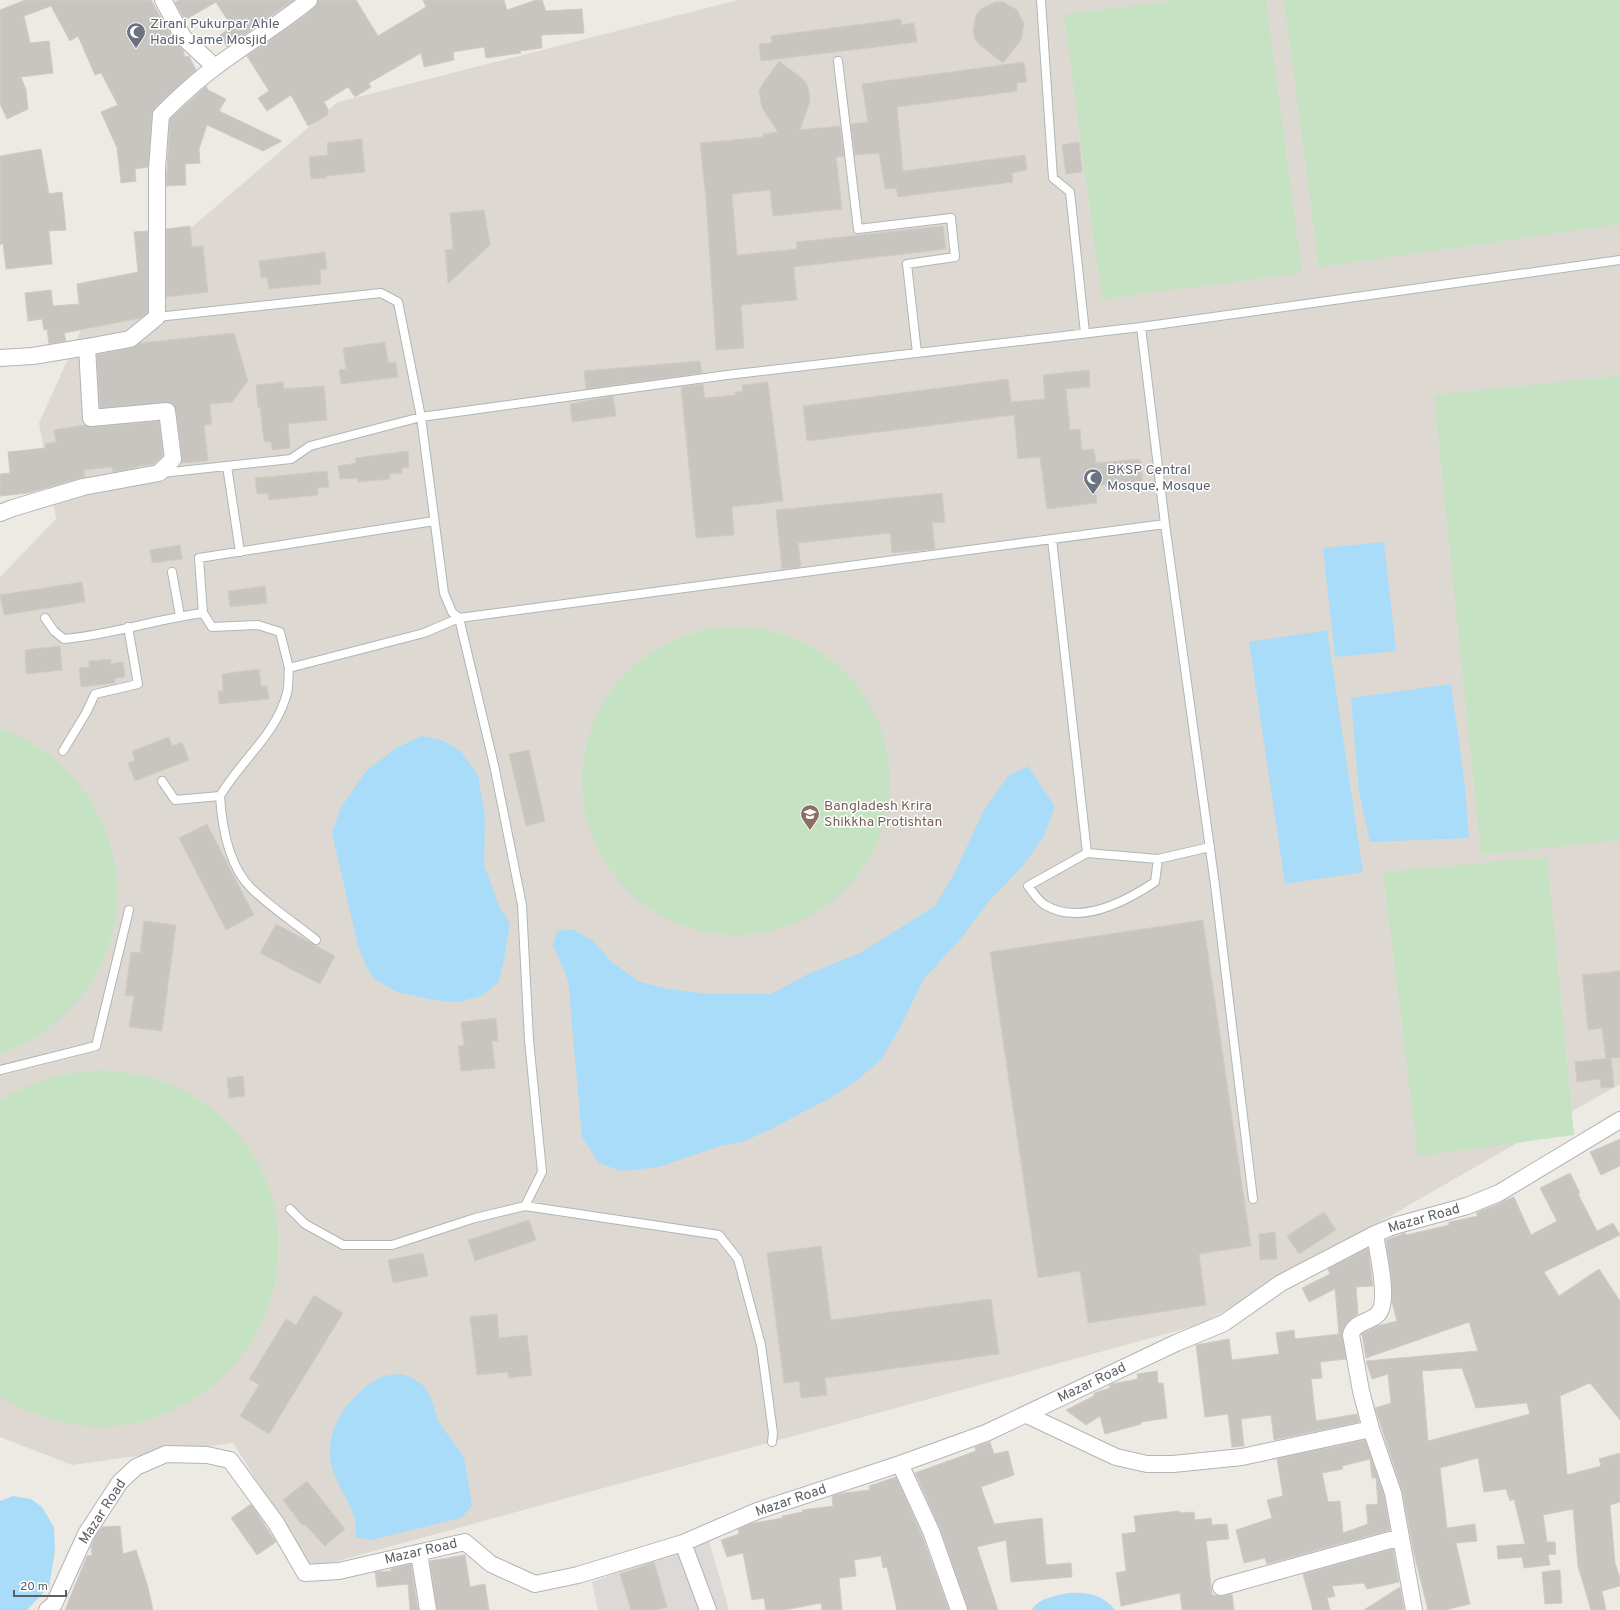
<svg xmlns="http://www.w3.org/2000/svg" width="1620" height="1610" viewBox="0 0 1620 1610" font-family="Overpass,sans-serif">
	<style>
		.industrial { fill: #dcd9d6 }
		.education { fill: #ddd9d2 }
		.green { fill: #c5e3c2 }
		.water { fill: #a9dcf8 }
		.building { fill: #c8c5c0; stroke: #d1cbc2; fill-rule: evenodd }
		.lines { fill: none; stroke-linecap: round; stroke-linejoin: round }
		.service-casing { stroke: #b1b4b8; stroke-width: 10 }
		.minor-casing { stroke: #b1b4b8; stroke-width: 18 }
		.service { stroke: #fff; stroke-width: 8 }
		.minor { stroke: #fff; stroke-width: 16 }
		.labels { text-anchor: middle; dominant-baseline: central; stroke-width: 3; stroke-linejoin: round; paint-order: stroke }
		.worship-label { font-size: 14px; fill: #5b616d; stroke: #fff; text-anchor: start }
		.education-label { font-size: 14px; fill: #785e54; stroke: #fff; text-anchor: start }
		.street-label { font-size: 14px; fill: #5c5f63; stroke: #fff }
	</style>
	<rect width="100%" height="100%" fill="#edeae4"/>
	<path class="industrial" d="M708,1538L729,1610H598L592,1582Z"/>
	<path class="education" d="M738,0H1620V1084L1202,1324L312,1568L233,1443L72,1465L0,1437V577L56,519L39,423L87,317L338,102Z"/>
	<path class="green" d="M1175,0H1266L1302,273L1102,299L1064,15Z
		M1284,0H1620V224L1319,267Z
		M1620,376V840L1481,855L1434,395Z
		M582 781a154 154 0 1 1 308 0a154 154 0 1 1-308 0Z
		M0,728C118,770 158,920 69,1010C50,1029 26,1046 0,1054Z
		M1547,857L1574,1135L1418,1156L1383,872Z
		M101,1070C130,1072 159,1077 185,1091C328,1169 301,1374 147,1420C97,1435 44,1423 0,1397V1100C32,1081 64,1072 101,1070Z"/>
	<path class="water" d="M1384,542L1396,651L1335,657L1323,548Z
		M1327,630L1363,872L1285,884L1249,642Z
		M1451,684L1465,786L1469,838L1370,842L1359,792L1351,698Z
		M422,736L442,740L460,751L478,775L485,816L484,865L500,908L510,923L504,960L498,983L481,996L458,1002L434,1000L397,992L374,979L366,966L358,946L332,833L340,809L366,771L396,748Z
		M1028,766L1055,807L1043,838L1022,867L989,901L962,937L923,980L901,1026L882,1058L859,1079L832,1097L771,1129L743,1142L720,1146L659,1167L621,1171L599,1163L582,1137L568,980L553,945L557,931L572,929L593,941L613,963L640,982L669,989L709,994H771L806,975L860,953L935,906L955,872L984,810L1008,776Z
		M400,1374L408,1376L424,1386L432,1401L438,1421L464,1457L472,1506L461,1518L371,1540L356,1537C356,1530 356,1522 354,1516C348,1498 335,1483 331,1463C324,1429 350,1394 379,1378C384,1375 393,1375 400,1374Z
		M13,1496L31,1499L42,1507L54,1527L55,1551L49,1587L27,1610H0V1501Z
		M1068,1593C1086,1592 1103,1594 1115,1610H1032C1038,1598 1056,1596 1068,1593Z"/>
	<path class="building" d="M25,0H151L175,42L183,50L185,57L189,56L196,70L161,102L152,114L148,167L135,169L136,181L121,183L117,148L101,112L118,105L101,73L95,75L78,36L70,41L51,6L24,16L30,43L49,41L53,73L21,77L26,90L28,109L7,119L0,104V10Z
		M179,0H294L227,47L220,35L232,27L216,2L185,20L175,2Z
		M318,0H356L378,36L426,7L423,0H504L507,10L536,0H542L546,11L582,9L584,33L541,35L542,48L520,51L521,53L486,58L484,47L453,52L454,60L424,67L421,53L369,83L371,87L355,97L348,87L324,102L328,109V115L308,126L291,95L267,111L258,98L269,91L247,56L303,17L315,7Z
		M995,2H1003L1017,10L1024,24L1021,40L1003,63L980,45L975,39L973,31L976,15L981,9Z
		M901,19V25L914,23L917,42L761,61L759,44L772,43L771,36Z
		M779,61L803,79L808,86L810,101L800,130L840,126L844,156L836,157L842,209L773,216L770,190L732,194L737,255L797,249L796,242L943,226L946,249L794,267L797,300L741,305L744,348L716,350L706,199L700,143L763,137V134L778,132L762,108L759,92L762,85Z
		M1024,62L1027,82L1017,83V91L897,107L903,171L1025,155L1027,170L1012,173L1013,182L898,197L896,188L885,189L879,153L855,155L851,124L868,122L862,84Z
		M206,86L208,90L226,99L219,111L282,141L263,151L207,125L199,149L200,163L185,164L186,185L166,186L170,119Z
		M362,139L365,172L326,176V178L311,179L309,157L328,155L327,143Z
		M1079,142L1082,172L1066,174L1062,145Z
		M41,149L49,194L62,192L66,230L49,231L52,264L6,269L3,243L0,245V156Z
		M484,210L490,245L448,284L445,250L453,249L450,213Z
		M190,226L192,247L203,246L208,292L166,297V229Z
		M148,231V312L141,318L64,333L66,341L49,344L47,329L44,330L42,319L28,321L25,293L51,290L53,306L79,304L77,284L138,272L134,232Z
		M325,252L327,269L320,270L321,284L269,289L267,278H261L259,261Z
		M234,333L248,381L232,402L210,404L212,424L204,425L208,461L181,463L182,458L176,410L171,403L100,408L97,355L132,348L140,343Z
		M385,342L388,363L396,362L398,377L341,384L339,370L346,369L343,348Z
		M700,361L702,373L586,389L584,371Z
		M1089,370L1090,387L1066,389L1070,430L1080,429L1082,450L1094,449L1096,463L1140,459L1143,481L1095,486L1097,503L1047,509L1040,457L1018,459L1014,415L807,441L803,406L1008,379L1011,402L1045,399L1043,375Z
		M283,382L284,389L324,386L327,420L288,424L290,448L272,450L271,442H264L260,407L258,408L256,385Z
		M768,382L783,501L732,507L734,535L696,538L681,387L703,384L705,398L735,395V392L743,391L742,385Z
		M613,396L616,416L572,422L570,404Z
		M159,421L163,456L154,464L137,466L138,467L113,472L112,467L84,470L85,477L28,493L0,496V474L10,473L8,452L46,448L45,444L56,442L54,430L85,425L92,427Z
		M408,451L409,467L402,468V473L389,474L390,479L358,482L357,478L340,479L338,466L356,463L355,458Z
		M327,471L329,487L317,488L318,495L269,500L268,493L257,494L255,478Z
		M942,493L945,522L932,523L935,549L892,553L890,533L798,543L801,567L782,569L776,510Z
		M180,545L182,559L152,563L150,550Z
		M82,582L85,602L4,615L0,595Z
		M265,586L267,603L230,607L228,591Z
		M60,646L62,670L26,674L25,650Z
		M111,659V664L123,662L125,677L115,678V683L81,687L79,668L89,667V661Z
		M259,669L261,686H267L269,699L219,704L218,691H223L222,674Z
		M169,737L172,746L182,742L189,760L135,781L128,763L135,760L132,751Z
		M529,750L545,821L526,826L509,754Z
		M207,824L254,915L226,930L179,838Z
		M1203,920L1251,1246L1199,1254L1206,1305L1088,1323L1080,1271L1038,1278L990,952Z
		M144,921L176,925L162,1031L129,1027L134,996L125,995L131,952L140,953Z
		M276,924L335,956L320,984L260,953Z
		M1620,971V1057L1606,1059L1602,1028L1588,1030L1582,975Z
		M496,1018L498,1041H492L495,1068L461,1071L458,1046L464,1045L461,1022Z
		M1611,1058L1614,1087L1601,1088L1600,1079L1577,1082L1575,1062Z
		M243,1076L245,1096L229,1098L227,1078Z
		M1620,1139V1166L1601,1175L1590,1152Z
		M1570,1173L1580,1193L1578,1194L1597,1231L1613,1223L1620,1235L1544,1272L1559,1296L1599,1269L1620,1301V1420L1590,1383L1560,1396L1567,1475L1601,1466L1599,1459L1620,1453V1502L1610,1505L1615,1563L1620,1578V1586L1602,1591L1606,1610H1591L1578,1566L1573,1509L1543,1515L1547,1542H1555L1556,1554L1548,1555L1550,1565L1524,1568L1522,1557L1498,1559L1497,1546L1525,1544L1514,1499L1510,1501L1506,1489L1484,1492L1478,1458L1440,1468L1447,1528L1475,1524L1477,1541L1456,1543L1470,1604L1445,1610H1428L1414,1554L1402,1490L1375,1408L1391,1403L1388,1374L1372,1379L1366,1361L1478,1351L1469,1322L1366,1358L1362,1334L1377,1326L1397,1321L1392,1302L1391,1276L1386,1240L1405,1233L1406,1235L1449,1225V1222L1478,1216L1476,1213L1514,1197L1531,1235L1557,1221L1540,1188ZM1462,1368L1476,1408L1527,1403L1530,1414L1428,1441L1422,1371Z
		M1324,1212L1336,1230L1299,1254L1287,1236Z
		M529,1220L536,1240L475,1261L468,1240Z
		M1275,1232L1277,1259L1260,1260L1259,1234Z
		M821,1246L831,1320L991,1299L999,1354L825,1378L827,1395L801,1398L799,1381L784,1383L767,1253Z
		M1368,1248L1373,1286L1356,1287L1358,1314L1347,1322L1342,1332L1346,1359L1320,1362L1322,1378L1311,1379L1316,1421L1357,1414L1359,1422L1274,1440L1271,1415L1241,1419L1244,1446L1232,1447L1228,1414L1205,1417L1196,1345L1229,1339L1232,1360L1279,1354L1276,1333L1294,1330L1295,1339L1339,1334L1335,1289L1309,1302L1302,1288L1330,1274L1328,1269Z
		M423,1253L428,1276L393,1283L388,1260Z
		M314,1295L343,1313L269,1434L240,1416L259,1385L249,1379L286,1319L296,1325Z
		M497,1314L499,1338L527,1335L532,1375L509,1378L508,1372L477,1375L470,1317Z
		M1157,1371L1158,1383H1163L1167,1418L1141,1422V1424L1105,1434L1100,1416L1086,1425L1066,1410L1094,1396V1393L1110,1388L1109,1385L1112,1384L1138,1379L1137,1374Z
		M1365,1440L1384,1495L1390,1530L1267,1564L1265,1558L1244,1563L1236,1530L1272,1518L1267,1500L1283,1496L1277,1459ZM1370,1459L1372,1478H1376L1378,1504L1366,1505L1368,1524L1343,1533L1340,1501L1328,1502L1322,1473L1343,1469L1342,1466Z
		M990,1442L994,1454L1008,1451L1014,1475L981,1487L994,1524L1042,1518L1046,1565L1071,1563L1072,1577L1011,1582L1006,1540L977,1547L998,1610H968L940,1528L915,1473L976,1451L975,1447Z
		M896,1477L922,1535L949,1610H897L887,1567L883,1568L881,1556L854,1560L856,1576L839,1578L842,1610H822L821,1603L784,1610H766L764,1598L752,1600L743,1553L727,1557L721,1540L739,1534L738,1529L753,1523L783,1518L782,1516L803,1512L802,1510L833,1506L832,1496L843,1493L870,1490L869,1486Z
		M307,1481L345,1529L325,1546L304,1524L302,1525L283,1500Z
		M251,1504L276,1542L257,1555L231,1518Z
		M1179,1511V1513L1194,1512L1195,1520L1211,1518L1212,1525L1227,1524L1229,1539L1206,1541L1212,1595L1223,1596L1232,1594L1234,1610H1182L1180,1593L1121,1606L1116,1573L1126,1571L1122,1534L1136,1532L1134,1516Z
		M120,1526L123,1554L136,1550L148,1587L153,1610H65L87,1556L92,1555L91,1547L95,1537L102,1527Z
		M1393,1549L1399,1582L1367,1589L1364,1583L1332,1586L1335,1596L1327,1598L1330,1610H1313L1303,1574Z
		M465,1555L470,1587L485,1584L489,1610H437L430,1561Z
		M654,1562L667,1607L656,1610H631L620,1574Z
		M411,1564L418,1610H410L408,1584L377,1587L375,1572L391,1571V1569Z
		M1560,1570L1562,1603L1545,1604L1542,1572Z
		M1400,1587L1404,1610H1364Z"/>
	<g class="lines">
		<defs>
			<path id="service" d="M1041,0L1053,178L1070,192L1085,333
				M838,61L858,229L951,218L955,257L907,264L917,353
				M157,317L381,293L398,302L421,417L444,593L452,612L459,618L1165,524
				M1141,327L1165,524L1215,885L1253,1199
				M227,466L240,552
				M162,473L291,459L310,446L421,417L727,375L1141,327L1620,260
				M1052,539L1087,853L1158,859L1210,847
				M172,572L180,616
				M203,613L199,558L434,521
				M45,618L54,631L64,639C111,635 156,619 203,613L212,627L258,625L280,632L289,668
				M63,751L86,713L95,694L138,684L128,627
				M162,781L175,800L220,796C241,760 276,735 287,693C289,686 288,676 289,668L424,633L459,618L494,765L522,905L529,1040L542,1172L525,1206L475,1218L392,1245H343L305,1224L290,1209
				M220,796C222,827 228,865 251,888C270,907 295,923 316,940
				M1087,853L1028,886C1033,892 1038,901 1045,905C1080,926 1125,902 1155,882L1158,859
				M0,1070L96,1046L129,910
				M525,1206L719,1235L738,1259L761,1345L773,1433L772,1442"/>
			<path id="minor" d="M163,0L183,37L215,67
				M0,358L33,356L87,347
				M0,513L13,508L83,487L159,473L173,459L167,411L91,418L87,347L130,339L157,317V169L161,115C178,98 195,82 214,68C245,44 279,25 309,0
				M1375,1234C1377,1251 1391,1303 1377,1315C1369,1322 1353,1323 1351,1335L1361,1391L1371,1429L1393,1493L1414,1610
				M1027,1415L1116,1457L1147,1464H1173L1242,1457L1371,1429
				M900,1464L931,1531L959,1610
				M683,1543L708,1610
				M419,1553L428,1610
				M1221,1587L1401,1537
				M47,1610L54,1604L86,1534L120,1482L136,1467L166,1454L207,1455L230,1460L276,1523L305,1573L339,1571L465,1542L491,1564L535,1584L578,1575L683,1543L757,1511L900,1464L986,1433L1176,1343L1224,1323L1281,1283L1375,1234L1394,1226L1467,1206L1499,1193L1620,1120"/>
		</defs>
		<use href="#service" class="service-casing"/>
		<use href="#minor" class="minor-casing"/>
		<use href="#service" class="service"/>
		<use href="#minor" class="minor"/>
	</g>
	<defs>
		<symbol id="mosque-pin" viewBox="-11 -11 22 30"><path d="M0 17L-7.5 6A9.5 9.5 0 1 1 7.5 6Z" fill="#6b7280" stroke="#fff"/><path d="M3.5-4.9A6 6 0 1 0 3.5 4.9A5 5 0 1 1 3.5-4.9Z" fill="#fff"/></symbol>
		<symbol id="university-pin" viewBox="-11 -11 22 30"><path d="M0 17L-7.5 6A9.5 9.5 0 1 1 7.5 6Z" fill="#8d6e63" stroke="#fff"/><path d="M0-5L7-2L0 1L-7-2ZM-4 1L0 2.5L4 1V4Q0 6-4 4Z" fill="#fff"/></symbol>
	</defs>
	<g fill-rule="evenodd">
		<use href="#mosque-pin" x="125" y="21" width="22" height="30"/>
		<use href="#mosque-pin" x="1082" y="467" width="22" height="30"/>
		<use href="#university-pin" x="799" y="803" width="22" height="30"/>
	</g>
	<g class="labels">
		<g class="worship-label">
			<text x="150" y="24">Zirani Pukurpar Ahle<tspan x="150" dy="16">Hadis Jame Mosjid</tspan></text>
			<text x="1107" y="470">BKSP Central<tspan x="1107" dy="16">Mosque, Mosque</tspan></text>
		</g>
		<g class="education-label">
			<text x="824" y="806">Bangladesh Krira<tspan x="824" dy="16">Shikkha Protishtan</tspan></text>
		</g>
		<g class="street-label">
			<text transform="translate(1424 1219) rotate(-16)">Mazar Road</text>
			<text transform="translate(1092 1383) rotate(-26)">Mazar Road</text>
			<text transform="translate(791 1501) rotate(-19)">Mazar Road</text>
			<text transform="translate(103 1512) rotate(-57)">Mazar Road</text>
			<text transform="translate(421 1552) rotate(-13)">Mazar Road</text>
		</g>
	</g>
	<path d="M14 1590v6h52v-6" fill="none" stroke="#5c5f63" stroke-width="2"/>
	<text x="20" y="1590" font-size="12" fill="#5c5f63" stroke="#ffffff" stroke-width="3" paint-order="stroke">20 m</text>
</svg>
